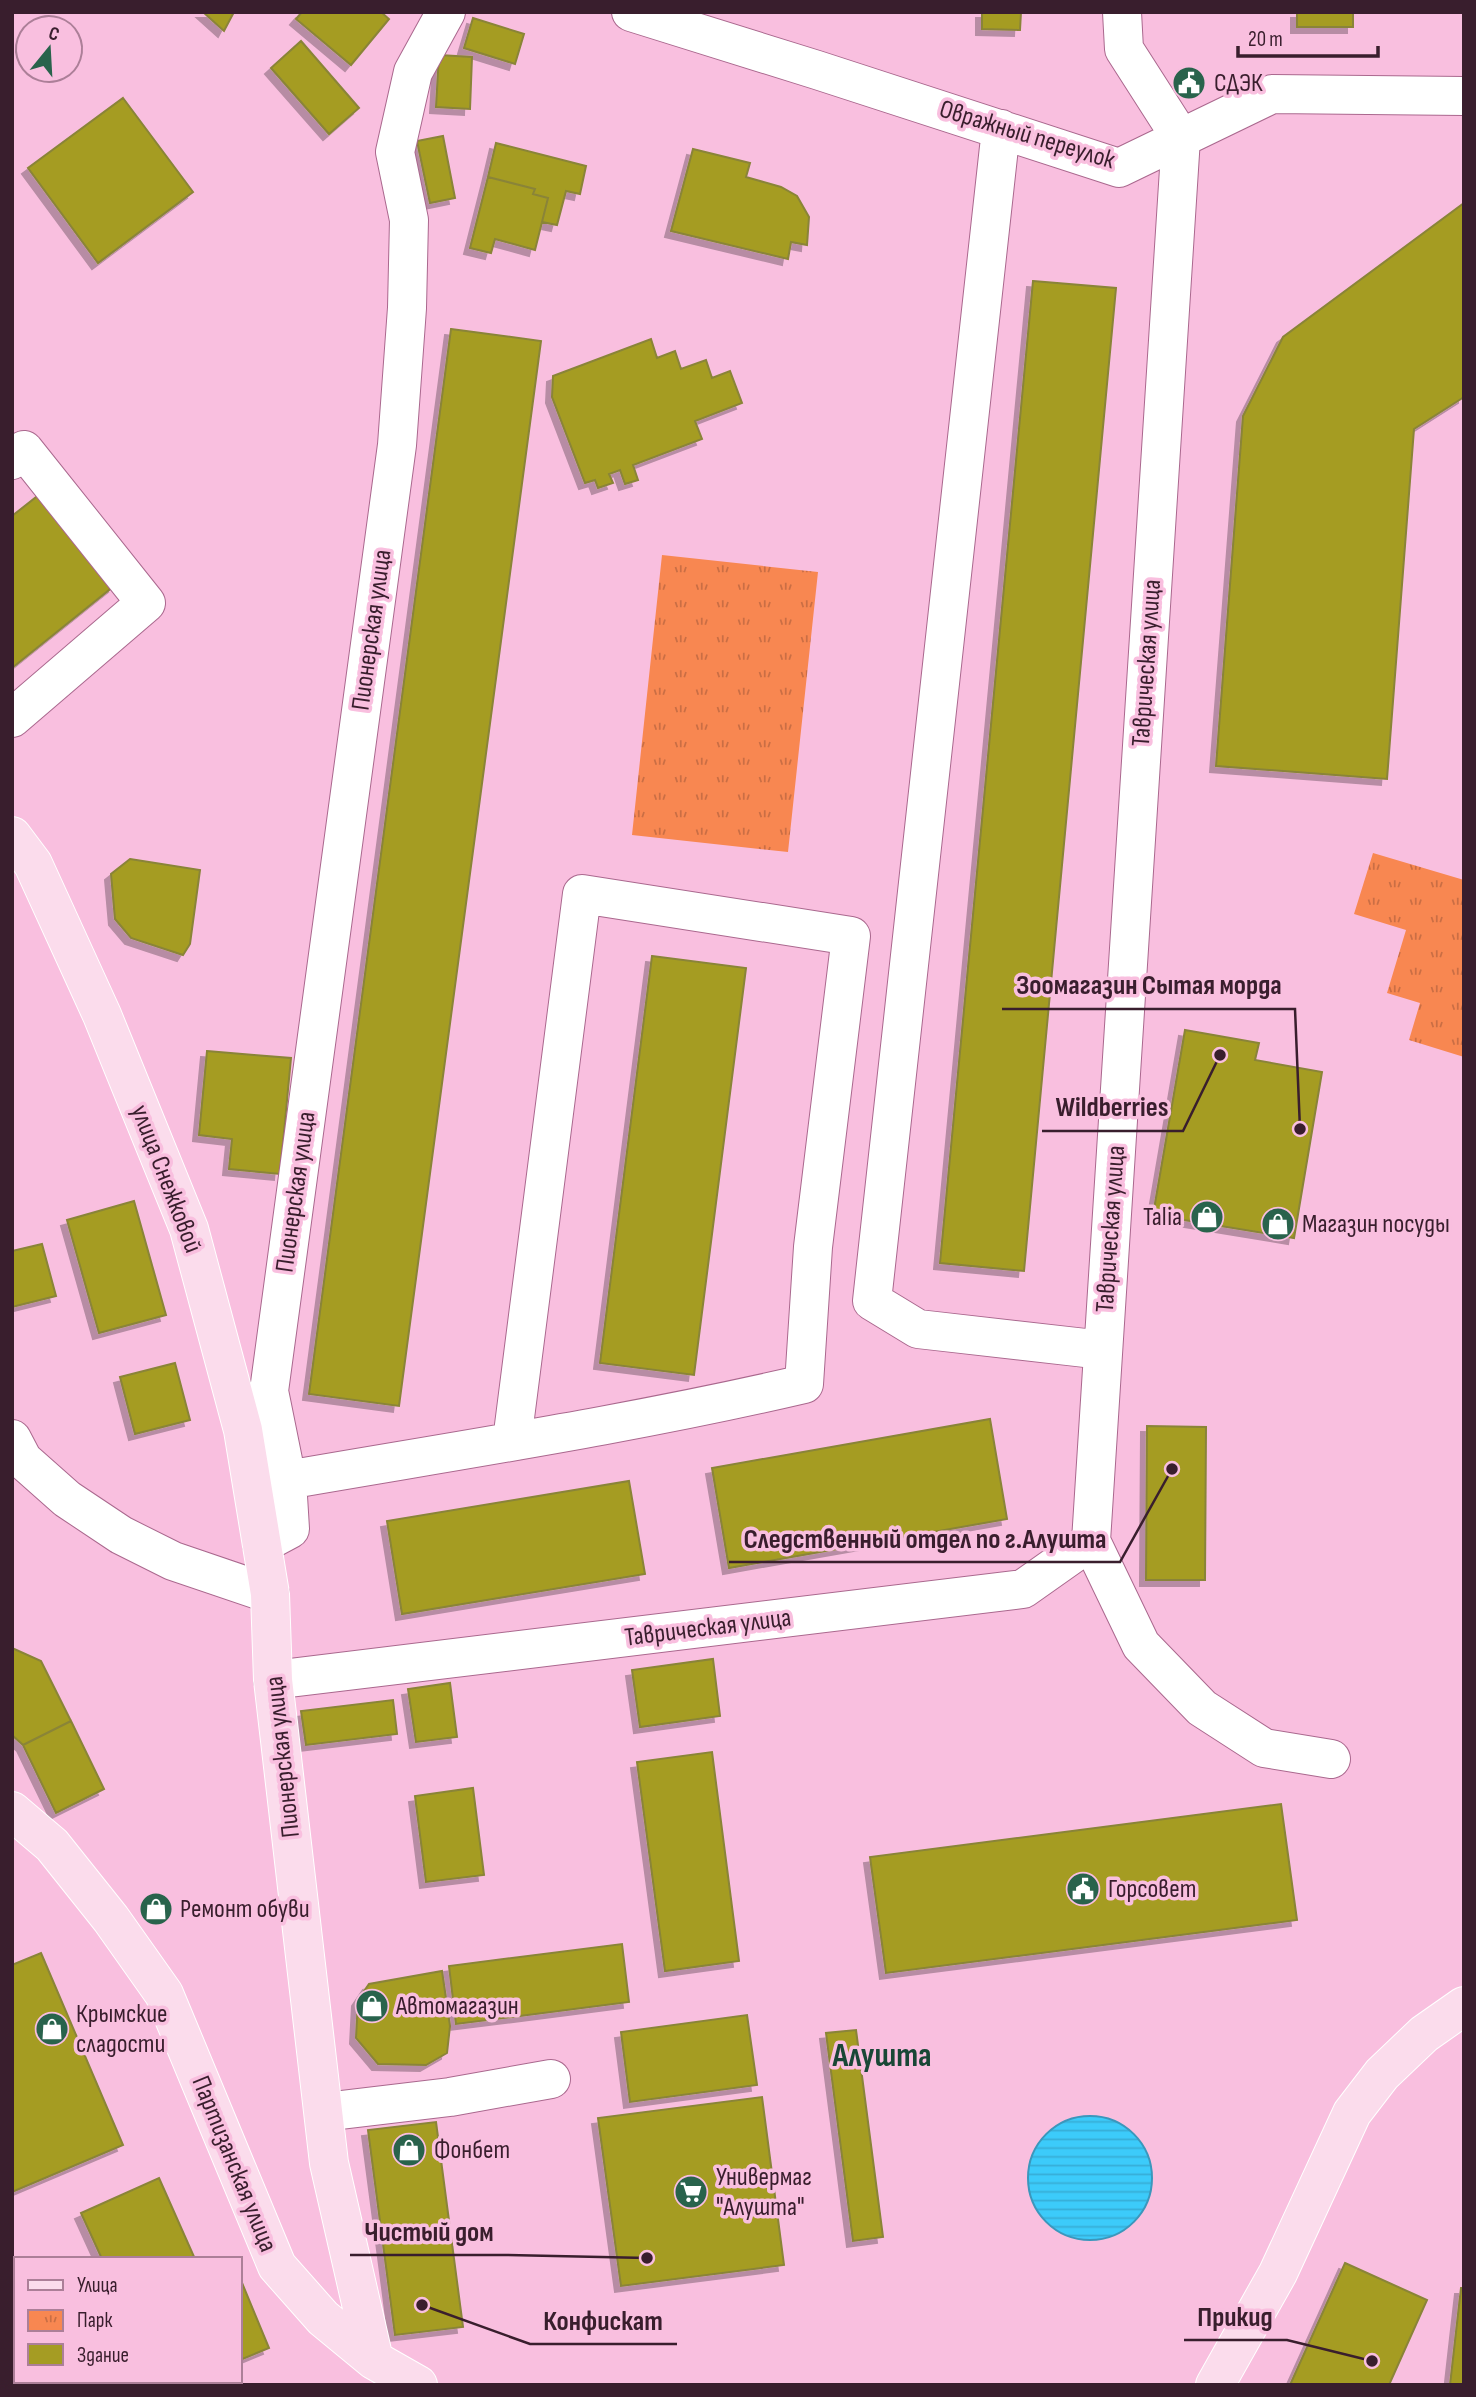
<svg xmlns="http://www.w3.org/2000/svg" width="1476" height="2397" viewBox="0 0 1476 2397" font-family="'Sofia Sans Condensed',sans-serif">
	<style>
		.park { fill: url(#park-tufts) }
		.water { fill: url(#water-rules); stroke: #3b97bc; stroke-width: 2 }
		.building { fill: #a59c23; stroke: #8a8438; stroke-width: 2; filter: url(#shadow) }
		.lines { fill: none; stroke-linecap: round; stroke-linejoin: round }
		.minor-casing { stroke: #aa688e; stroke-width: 40 }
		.major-casing { stroke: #fff; stroke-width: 40 }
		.minor { stroke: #fff; stroke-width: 38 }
		.major { stroke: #fbdcec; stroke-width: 38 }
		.labels { text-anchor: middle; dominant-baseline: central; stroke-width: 7; stroke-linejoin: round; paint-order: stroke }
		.poi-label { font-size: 26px; fill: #391e2d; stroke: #f9bfdf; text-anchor: start }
		.street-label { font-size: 26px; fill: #391e2d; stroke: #f9bfdf }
		.district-label { font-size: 33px; font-weight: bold; fill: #194736; stroke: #f9bfdf }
		.leader { fill: none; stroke: #391e2d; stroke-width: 2.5 }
		.callout-dot { fill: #391e2d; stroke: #f9bfdf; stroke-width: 2.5 }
		.callout-label { font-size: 28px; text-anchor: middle; font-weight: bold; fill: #391e2d; stroke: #f9bfdf; stroke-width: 7; stroke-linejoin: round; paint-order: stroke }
	</style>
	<defs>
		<pattern id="park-tufts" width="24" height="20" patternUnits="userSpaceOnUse" patternTransform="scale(1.75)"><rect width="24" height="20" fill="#f88751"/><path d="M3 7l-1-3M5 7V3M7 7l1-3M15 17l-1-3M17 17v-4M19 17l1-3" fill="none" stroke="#ca6e44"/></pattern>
		<pattern id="water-rules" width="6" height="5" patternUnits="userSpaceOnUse" patternTransform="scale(1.75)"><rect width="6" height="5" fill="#3ccbfa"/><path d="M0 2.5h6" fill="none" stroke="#36aed7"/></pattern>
		<filter id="shadow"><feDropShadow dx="-6" dy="6" stdDeviation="0" flood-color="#0004"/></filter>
	</defs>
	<rect width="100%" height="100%" fill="#f9bfdf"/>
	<path class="park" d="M662,555L818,572L788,852L632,835Z
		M1373,853L1464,880V1057L1409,1040L1420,1003L1387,993L1406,930L1354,914Z"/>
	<path class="water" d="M1028 2178a62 62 0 1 1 124 0a62 62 0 1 1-124 0Z"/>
	<path class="building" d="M203,12H234L224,31Z
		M302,12H381L389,19L351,65L296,19Z
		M982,12H1021L1020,30L982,29Z
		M1297,12H1353V27H1297Z
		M473,18L524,34L515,64L464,48Z
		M301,41L359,108L329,134L271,68Z
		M439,55L472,57L470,109L436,107Z
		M123,98L193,192L98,263L28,168Z
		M443,136L455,198L430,203L417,141Z
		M496,143L586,166L580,194L566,191L557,225L542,222L548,198L533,194L535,189L488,177Z
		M693,149L750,163L746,177L781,187L797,196L809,217L807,245L791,242L788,259L671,231Z
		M488,177L535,189L533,194L548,198L535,250L495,239L491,253L470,248Z
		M1464,203V397L1414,429L1387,779L1216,766L1243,416L1283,337Z
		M1033,281L1116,288L1024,1271L940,1263Z
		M451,329L541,341L399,1406L309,1394Z
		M651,339L657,358L675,351L681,369L706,360L712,378L730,371L742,403L695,421L702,439L633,465L638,480L625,484L620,470L609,474L613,483L598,488L595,480L585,483L552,397L553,376Z
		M40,494L114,586L12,668V516Z
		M130,859L200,870L190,944L183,955L131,938L115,919L111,874Z
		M652,956L746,968L694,1375L600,1363Z
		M1185,1030L1259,1043L1255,1060L1322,1072L1294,1238L1153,1215Z
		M207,1051L291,1058L280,1174L229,1169L232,1139L199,1135Z
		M134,1201L166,1315L99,1333L67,1220Z
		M42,1244L56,1296L12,1307V1251Z
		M175,1363L190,1420L135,1434L120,1377Z
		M990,1419L1007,1519L729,1568L712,1468Z
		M1147,1426L1206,1427L1205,1580H1146Z
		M629,1481L645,1574L402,1614L387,1521Z
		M12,1648L41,1661L71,1721L23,1745L12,1735Z
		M713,1659L720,1716L640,1727L632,1670Z
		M450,1683L457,1737L416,1742L408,1689Z
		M393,1700L397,1734L306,1745L301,1711Z
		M71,1721L104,1789L56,1813L23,1745Z
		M712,1752L739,1961L665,1971L637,1762Z
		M473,1788L484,1875L426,1882L415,1796Z
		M1281,1804L1297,1920L886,1973L870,1857Z
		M622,1944L629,2002L456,2024L449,1966Z
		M41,1953L123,2145L12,2192V1965Z
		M442,1971L450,2026L447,2053L426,2065L378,2064L356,2038L358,2000L369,1984Z
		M747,2015L757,2085L630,2102L621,2032Z
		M856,2030L883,2237L853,2241L826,2033Z
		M762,2097L784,2265L621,2286L598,2118Z
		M436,2122L463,2327L395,2335L368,2130Z
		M159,2178L195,2259H102L81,2213Z
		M1345,2263L1427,2300L1389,2385H1290Z
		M240,2278L269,2348L240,2360Z
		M1461,2288H1464V2385H1450Z"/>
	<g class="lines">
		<defs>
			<path id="minor" d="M631,12L817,70L1119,168L1272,94L1464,96
				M1001,129L872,1301L918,1329L1103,1350
				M12,460L24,450L146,603L12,718
				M12,1439L23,1460L67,1499L121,1535L173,1561L270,1594
				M287,1480C460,1450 633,1424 804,1384L813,1247L851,936L582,894L512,1441
				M1091,1541L1141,1645L1202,1708L1264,1748L1331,1759
				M262,1544L290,1529L287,1480L269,1391L397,445L407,308L409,220L395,152L413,72L446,12
				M273,1680L1023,1589L1091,1541L1181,138L1124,49L1122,12
				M324,2112L450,2097L551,2079"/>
			<path id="major" d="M12,836L33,864L102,1015L189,1229L243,1430L270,1594L273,1680L329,2163L374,2360
				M12,1811L52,1845L111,1919L164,1994L277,2266L323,2318L374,2360L418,2385
				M1215,2385L1278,2273L1352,2113L1382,2074L1424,2034L1464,2006"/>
		</defs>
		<use href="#minor" class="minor-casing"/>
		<use href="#major" class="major-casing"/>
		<use href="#minor" class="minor"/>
		<use href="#major" class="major"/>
	</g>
	<defs>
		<symbol id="civic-disc" viewBox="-11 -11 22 22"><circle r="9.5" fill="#29634c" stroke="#f9bfdf"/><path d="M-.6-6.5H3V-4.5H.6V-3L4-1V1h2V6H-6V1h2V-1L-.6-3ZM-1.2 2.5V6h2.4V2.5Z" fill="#fff"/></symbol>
		<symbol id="shop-disc" viewBox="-11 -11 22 22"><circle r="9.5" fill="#29634c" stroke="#f9bfdf"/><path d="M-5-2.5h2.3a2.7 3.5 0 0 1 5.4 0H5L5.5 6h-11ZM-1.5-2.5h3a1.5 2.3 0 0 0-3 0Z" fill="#fff"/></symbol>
		<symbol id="supermarket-disc" viewBox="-11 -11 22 22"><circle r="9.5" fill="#29634c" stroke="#f9bfdf"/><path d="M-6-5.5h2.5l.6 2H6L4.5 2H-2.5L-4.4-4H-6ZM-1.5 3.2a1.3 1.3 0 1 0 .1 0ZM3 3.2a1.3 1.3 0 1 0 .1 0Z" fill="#fff"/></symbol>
	</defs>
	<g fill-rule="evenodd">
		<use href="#civic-disc" x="1170" y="64" width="38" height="38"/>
		<use href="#shop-disc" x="1188" y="1198" width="38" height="38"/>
		<use href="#shop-disc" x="1259" y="1205" width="38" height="38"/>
		<use href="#civic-disc" x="1064" y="1870" width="38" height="38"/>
		<use href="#shop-disc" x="137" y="1890" width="38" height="38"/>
		<use href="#shop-disc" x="353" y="1987" width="38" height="38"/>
		<use href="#shop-disc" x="33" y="2010" width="38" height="38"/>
		<use href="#shop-disc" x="390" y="2131" width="38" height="38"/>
		<use href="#supermarket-disc" x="672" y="2173" width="38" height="38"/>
	</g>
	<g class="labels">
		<g class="poi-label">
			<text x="1214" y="83">СДЭК</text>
			<text x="1182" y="1217" text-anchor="end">Talia</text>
			<text x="1302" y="1224">Магазин посуды</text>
			<text x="1108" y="1889">Горсовет</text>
			<text x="180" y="1909">Ремонт обуви</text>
			<text x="396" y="2006">Автомагазин</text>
			<text x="76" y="2014">Крымские<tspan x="76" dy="30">сладости</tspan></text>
			<text x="434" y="2150">Фонбет</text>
			<text x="716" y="2177">Универмаг<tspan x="716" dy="30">"Алушта"</tspan></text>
		</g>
		<g class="street-label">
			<text transform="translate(1027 135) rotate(17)">Овражный переулок</text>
			<text transform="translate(372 630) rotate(-82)">Пионерская улица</text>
			<text transform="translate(1147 663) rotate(-86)">Таврическая улица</text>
			<text transform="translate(166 1179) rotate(69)">улица Снежковой</text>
			<text transform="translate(296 1192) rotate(-82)">Пионерская улица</text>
			<text transform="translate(1111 1229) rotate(-86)">Таврическая улица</text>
			<text transform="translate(708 1628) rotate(-7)">Таврическая улица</text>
			<text transform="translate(283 1757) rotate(-96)">Пионерская улица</text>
			<text transform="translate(234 2164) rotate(68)">Партизанская улица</text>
		</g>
		<g class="district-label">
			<text x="882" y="2056">Алушта</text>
		</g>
	</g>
	<path class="leader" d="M1300 1129L1295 1009H1002M1220 1055L1183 1131H1042M1172 1469L1120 1562H729M647 2258L508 2255H350M1372 2361L1287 2340H1184M422 2305L530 2344H677"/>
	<g class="callout-dot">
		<circle cx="1300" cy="1129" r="7"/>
		<circle cx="1220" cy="1055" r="7"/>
		<circle cx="1172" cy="1469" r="7"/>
		<circle cx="647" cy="2258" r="7"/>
		<circle cx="1372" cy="2361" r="7"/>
		<circle cx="422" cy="2305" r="7"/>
	</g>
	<g class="callout-label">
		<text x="1149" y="994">Зоомагазин Сытая морда</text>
		<text x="1112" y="1116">Wildberries</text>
		<text x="925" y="1548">Следственный отдел по г.Алушта</text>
		<text x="429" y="2241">Чистый дом</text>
		<text x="1235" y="2326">Прикид</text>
		<text x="603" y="2330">Конфискат</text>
	</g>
	<rect width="1476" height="2397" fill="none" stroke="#391e2d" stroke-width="28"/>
	<rect x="14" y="2257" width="228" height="126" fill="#f9bfdf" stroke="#ac7f98" stroke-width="2"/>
	<rect x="28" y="2280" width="35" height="10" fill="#fbdcec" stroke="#ac7f98" stroke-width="2"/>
	<text x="77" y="2292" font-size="21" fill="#391e2d">Улица</text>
	<rect x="28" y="2310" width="35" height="21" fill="url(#park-tufts)" stroke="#ac7f98" stroke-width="2"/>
	<text x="77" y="2327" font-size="21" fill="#391e2d">Парк</text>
	<rect x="28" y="2344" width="35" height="21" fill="#a59c23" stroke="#ac7f98" stroke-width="2"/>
	<text x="77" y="2362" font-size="21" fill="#391e2d">Здание</text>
	<g transform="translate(49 49) rotate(18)"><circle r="33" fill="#f9bfdf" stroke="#ac7f98" stroke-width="2"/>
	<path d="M0-5L12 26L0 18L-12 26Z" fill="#29634c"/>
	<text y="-10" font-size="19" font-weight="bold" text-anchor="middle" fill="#391e2d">С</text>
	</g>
	<path d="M1238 46v10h140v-10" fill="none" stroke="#391e2d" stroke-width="3.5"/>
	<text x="1248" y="46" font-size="21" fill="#391e2d" stroke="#f9bfdf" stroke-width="5" paint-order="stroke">20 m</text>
</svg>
